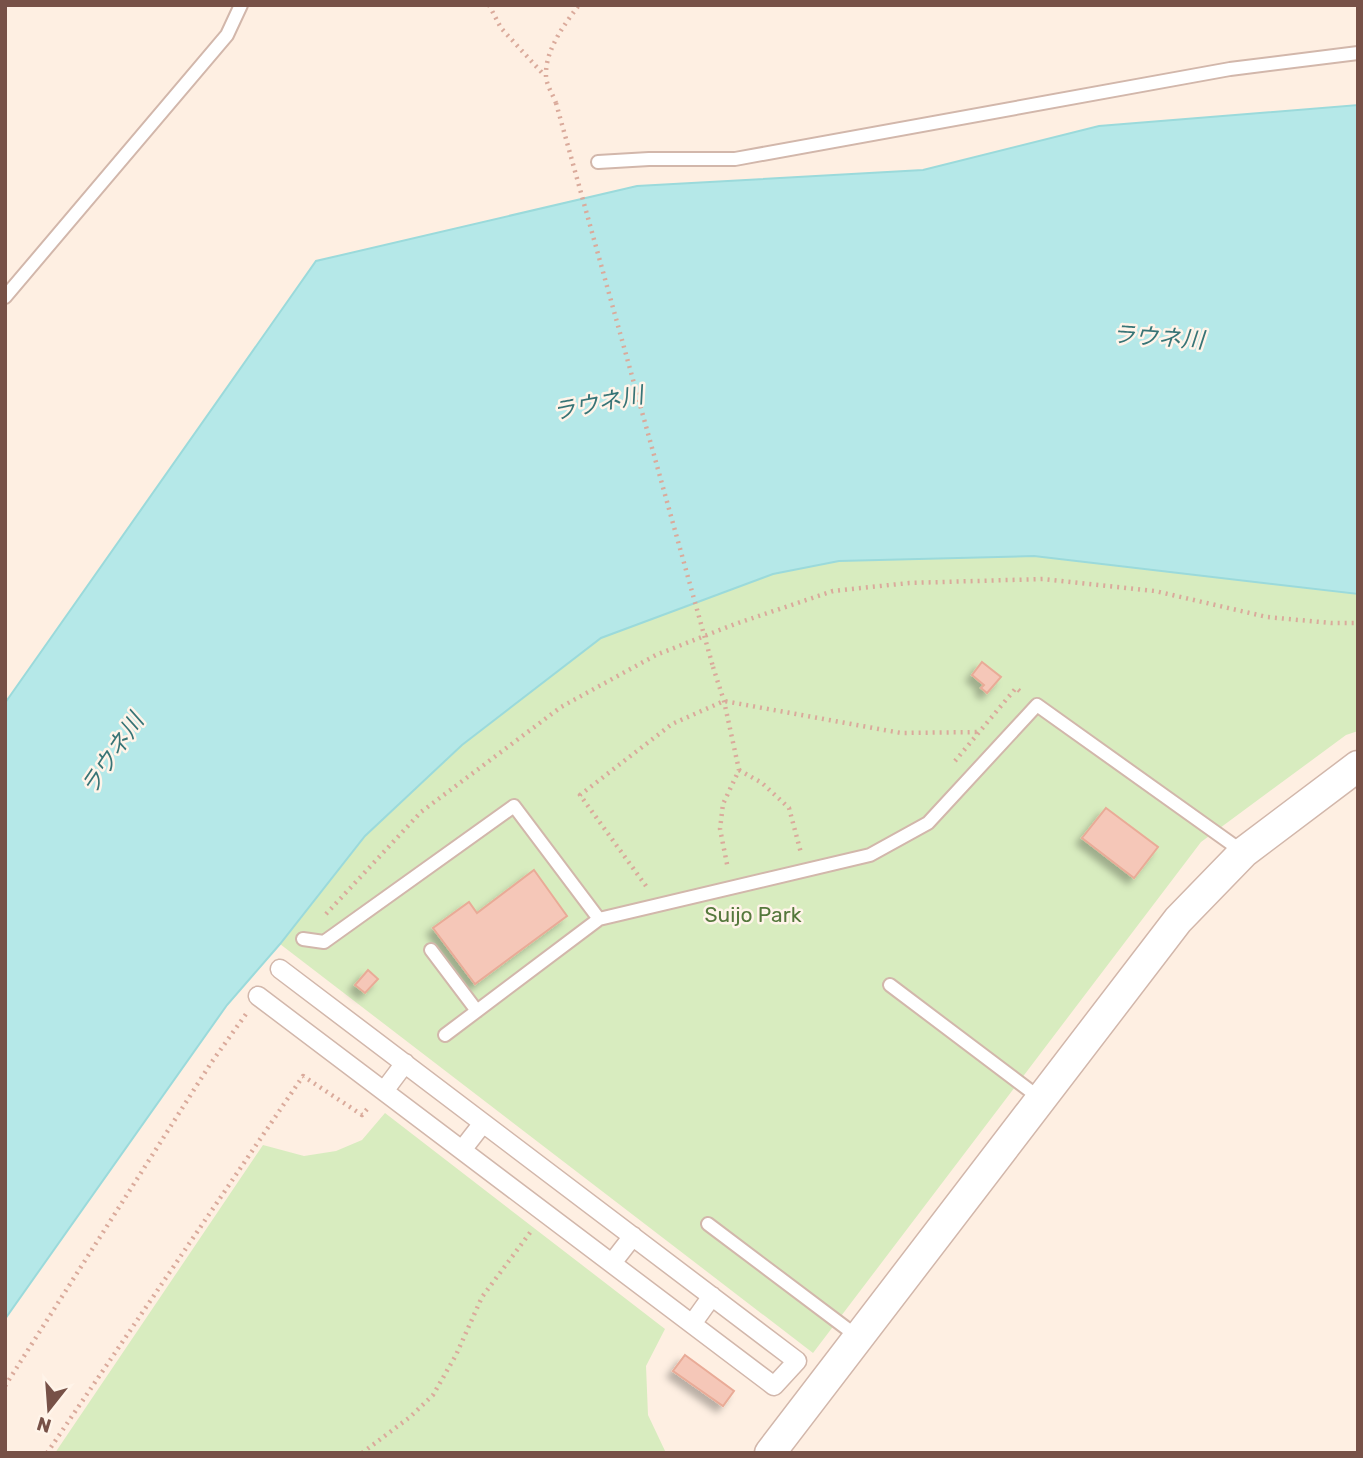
<svg xmlns="http://www.w3.org/2000/svg" width="1363" height="1458" viewBox="0 0 1363 1458" font-family="Rubik,'Noto Sans JP',sans-serif">
	<style>
		.green { fill: #d8ecbf }
		.water { fill: #b5e8e8; stroke: #9bdadb; stroke-width: 2 }
		.building { fill: #f5c7b8; stroke: #e9ab97; stroke-width: 2; filter: url(#shadow) }
		.lines { fill: none; stroke-linecap: round; stroke-linejoin: round }
		.service-casing { stroke: #d2b7ab; stroke-width: 16 }
		.pedestrian-casing { stroke: #d2b7ab; stroke-width: 21 }
		.tertiary-casing { stroke: #d2b7ab; stroke-width: 33 }
		.path { stroke: #daaa9b; stroke-width: 4.5; stroke-dasharray: 2 5; stroke-linecap: butt }
		.service { stroke: #fff; stroke-width: 12 }
		.pedestrian { stroke: #fff; stroke-width: 18 }
		.tertiary { stroke: #fff; stroke-width: 30 }
		.path-bridge { stroke: #daaa9b; stroke-width: 4.5; stroke-dasharray: 2 5; stroke-linecap: butt }
		.labels { text-anchor: middle; dominant-baseline: central; stroke-width: 5; stroke-linejoin: round; paint-order: stroke }
		.park-label { font-size: 21px; fill: #55783c; stroke: #fff4e9 }
		.water-label { font-size: 23px; font-style: italic; fill: #377476; stroke: #fff4e9 }
	</style>
	<defs>
		<filter id="shadow"><feDropShadow dx="-6" dy="6" stdDeviation="3.5" flood-color="#0004"/></filter>
	</defs>
	<rect width="100%" height="100%" fill="#feefe2"/>
	<path class="green" d="M1034,556L1358,594V731L1346,735L1201,842L813,1353L280,944L365,836L462,745L601,638L773,574L839,561Z
		M385,1113L665,1329L646,1366L648,1415L666,1453H55L263,1145L304,1156L336,1151L362,1140Z"/>
	<path class="water" d="M1358,105V594L1034,556L839,561L773,574L601,638L462,745L365,836L280,944L227,1005L5,1319V703L316,261L637,186L923,170L1099,126Z"/>
	<path class="building" d="M982,662L1001,677L987,693L981,688L984,685L972,675Z
		M1106,808L1158,847L1134,878L1082,838Z
		M534,870L567,916L475,984L433,928L469,902L477,913Z
		M368,970L378,979L365,993L355,985Z
		M685,1355L734,1391L723,1406L673,1371Z"/>
	<g class="lines">
		<defs>
			<path id="service" d="M598,162L649,159H735L1230,69L1358,53
				M5,297L227,35L241,5
				M303,939L324,942L514,806L599,919L870,855L928,823L1037,705L1243,852
				M431,950L477,1011
				M890,985L1041,1099
				M445,1035L599,919
				M708,1224L858,1337"/>
			<path id="pedestrian" d="M258,996L774,1386L797,1361L280,969
				M384,1091L405,1063
				M462,1150L483,1123
				M612,1263L633,1236
				M692,1324L712,1296"/>
			<path id="tertiary" d="M770,1453L1178,920L1244,852L1358,766"/>
		</defs>
		<use href="#service" class="service-casing"/>
		<use href="#pedestrian" class="pedestrian-casing"/>
		<use href="#tertiary" class="tertiary-casing"/>
		<path class="path" d="M489,5L501,28L545,76
			M556,103C553,95 546,84 546,76C545,50 564,25 579,5
			M713,667L724,701L739,770L723,804L720,829L728,869
			M955,761L1016,688L1022,693
			M739,770L762,783L789,808L801,853
			M646,886L580,795L672,724L724,701L901,733L980,732
			M326,914L421,812L561,707L656,655L735,624L833,591L909,583L1043,579L1155,591L1267,617L1331,623H1358
			M5,1386L211,1063L246,1014
			M47,1453L303,1076L362,1115L369,1107
			M362,1453L410,1417L433,1395L456,1355L482,1297L532,1230"/>
		<use href="#service" class="service"/>
		<use href="#pedestrian" class="pedestrian"/>
		<use href="#tertiary" class="tertiary"/>
		<path class="path-bridge" d="M556,103L713,667"/>
	</g>
	<g class="labels">
		<g class="park-label">
			<text x="753" y="914">Suijo Park</text>
		</g>
		<g class="water-label">
			<text transform="translate(1158 337) rotate(4)">ラウネ川</text>
			<text transform="translate(598 403) rotate(-11)">ラウネ川</text>
			<text transform="translate(112 754) rotate(-56)">ラウネ川</text>
		</g>
	</g>
	<rect width="1363" height="1458" fill="none" stroke="#775147" stroke-width="14"/>
	<g transform="translate(49 1409) rotate(197)" stroke="#fff4e9" stroke-width="5" paint-order="stroke">
	<path d="M0-5L12 26L0 18L-12 26Z" fill="#775147"/>
	<text y="-10" font-size="19" font-weight="bold" text-anchor="middle" fill="#775147">N</text>
	</g>
</svg>
